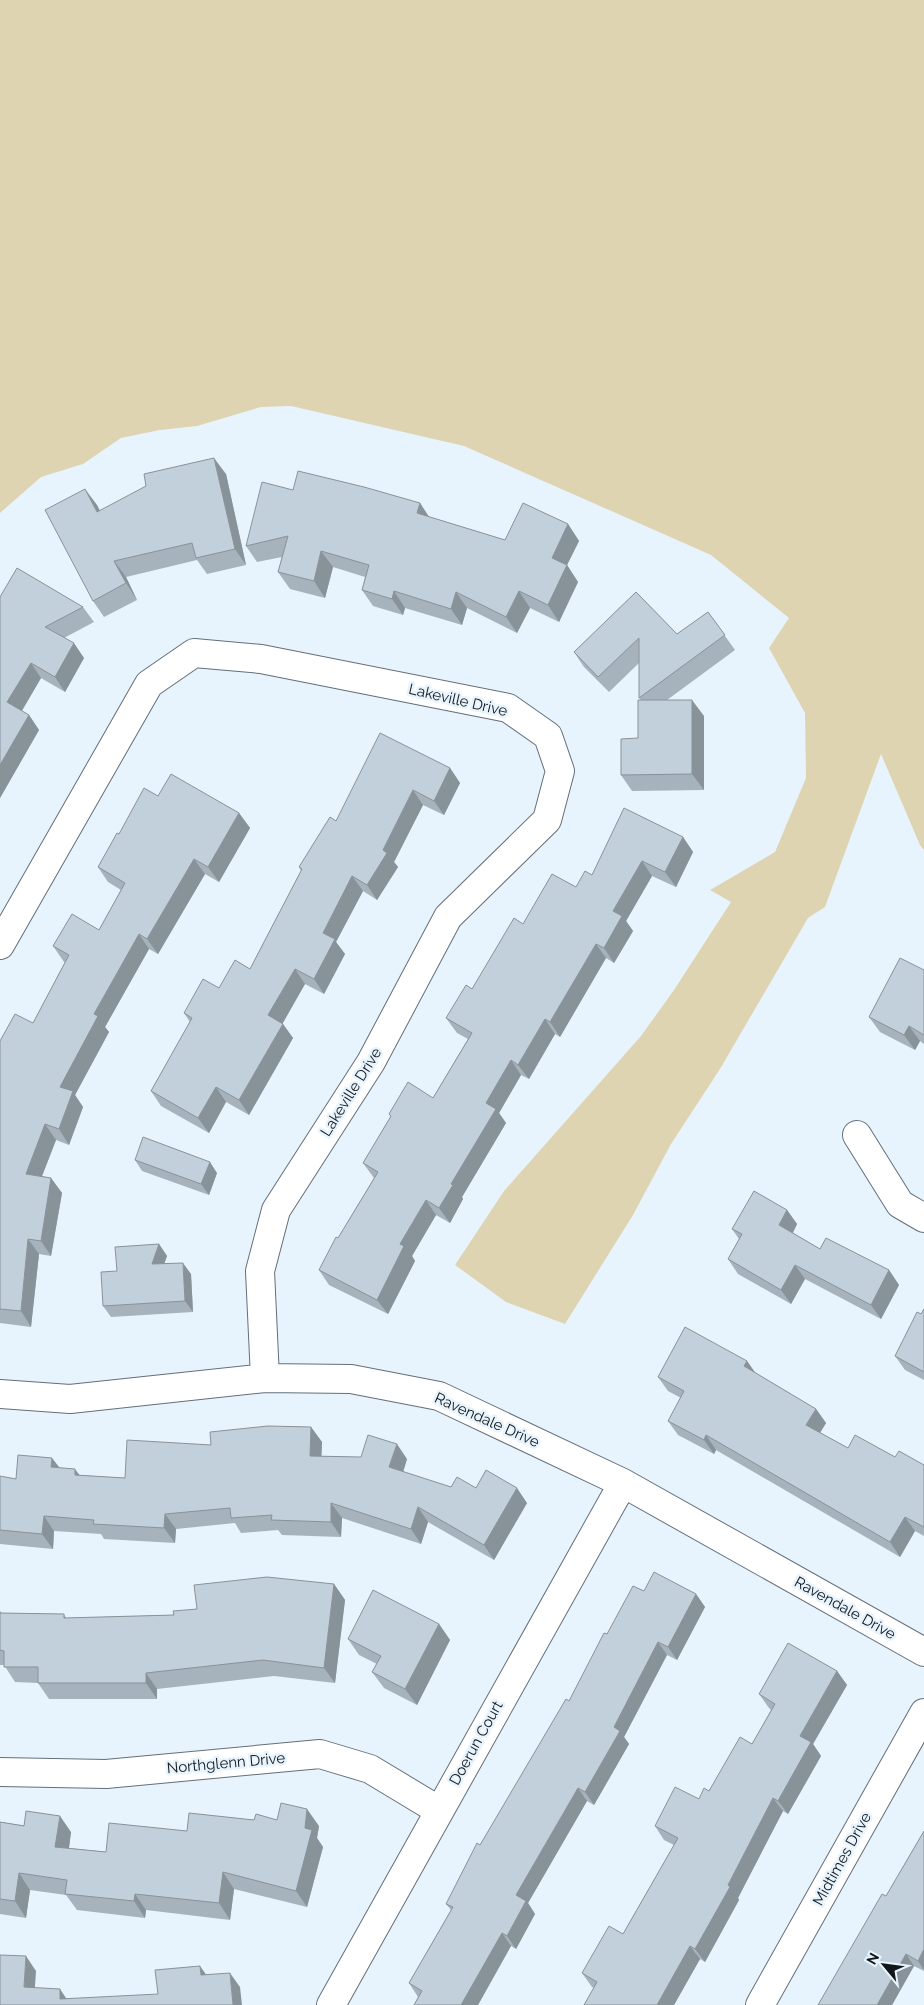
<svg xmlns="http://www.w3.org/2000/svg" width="924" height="2005" viewBox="0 0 924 2005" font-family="Raleway,sans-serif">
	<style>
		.green { fill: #dfd4b1 }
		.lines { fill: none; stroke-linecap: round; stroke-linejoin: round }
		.street-casing { stroke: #636f79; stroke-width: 30 }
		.street { stroke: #fff; stroke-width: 28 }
		.wall { fill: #a7b3bc }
		.shaded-wall { fill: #889299 }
		.building { fill: #c2d0db; stroke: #889299 }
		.labels { text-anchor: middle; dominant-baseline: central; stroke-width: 5; stroke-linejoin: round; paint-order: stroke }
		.street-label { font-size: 15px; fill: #11161a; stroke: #e8f4fd }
	</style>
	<rect width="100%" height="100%" fill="#e8f4fd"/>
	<path class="green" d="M0,0H924V850L920,845L881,754L825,907L808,918L720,1069L671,1144L633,1215L565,1324L506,1302L455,1265L504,1191L641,1036L674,990L731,902L710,890L775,852L806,778L805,713L769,648L789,618L711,555L464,446L291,406L261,407L197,426L160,430L121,438L83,464L41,477L0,513Z"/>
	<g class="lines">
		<defs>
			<path id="street" d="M0,945L149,684L194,653L261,659L508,708L548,736L560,771L547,820L448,917L371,1062L276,1210L260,1271L265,1378
				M857,1135L900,1204L924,1218
				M0,1394L70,1399L265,1378L351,1379L439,1396L623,1483L924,1652
				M0,1772L106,1774L320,1754L370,1769L438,1810
				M331,2005L623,1483
				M760,2005L924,1713"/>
		</defs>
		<use href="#street" class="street-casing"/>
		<use href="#street" class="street"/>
	</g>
	<path class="wall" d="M226,474L246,565L207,574L197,560L126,577L137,600L104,617L93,601L97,505L99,511Z
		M293,490L420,503L429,517L505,540L568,524L579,541L567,565L578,582L559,622L530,608L517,633L467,608L462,625L405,608L403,615L373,606L362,590L365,577L333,567L325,598L290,589L278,572L282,557L257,562L246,546Z
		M636,592L677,634L708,612L735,650L667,700L704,716V790L632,791L621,775L638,738L641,700L639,698V663L609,692L584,667L574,652Z
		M0,597L83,607L94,622L64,638L84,658L65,692L41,678L22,711L29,715L39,730L0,798Z
		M450,768L460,783L444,815L423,805L394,862L398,867L377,900L363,891L336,942L345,954L324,994L305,984L282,1023L293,1038L249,1115L226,1102L209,1133L161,1106L151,1091L190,1022L184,1013L219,988L250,969L301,871L299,867L336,821Z
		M158,796L239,813L250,828L219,882L205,874L158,954L149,949L105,1027L109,1032L75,1095L83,1107L69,1145L56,1140L42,1176L51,1178L62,1193L51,1256L39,1254L31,1327L0,1323V1041L33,1023L65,962H64L53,946L99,930L121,890L108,882L98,867L119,834Z
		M683,837L693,852L676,887L652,876L626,921L633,931L614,963L606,958L560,1037L555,1034L529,1079L521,1075L499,1113L506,1123L462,1197L463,1199L450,1223L436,1215L412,1256L415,1261L388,1314L329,1285L319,1270L374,1178L363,1163L391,1117L389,1114L433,1098L468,1039L457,1033L446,1018L472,989L523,924L576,887L592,875Z
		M924,970V1044L920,1041L915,1050L880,1032L869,1017Z
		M135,1160L217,1173L209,1195L142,1171Z
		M787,1210L797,1224L793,1233L820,1249L889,1270L899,1285L881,1319L805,1279L791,1304L738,1274L728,1259L739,1239L732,1229Z
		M159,1244L167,1256L164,1264L191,1274L193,1312L111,1317L103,1306L117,1271Z
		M924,1309V1380L905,1370L895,1356Z
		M747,1361L754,1372L816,1409L826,1423L820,1433L848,1448L895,1457L924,1465V1536L915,1531L900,1557L716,1450L714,1454L678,1435L668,1421L681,1398L668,1391L658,1377Z
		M311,1427L322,1442L321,1456L407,1459L403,1472L451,1487L476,1488L527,1503L494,1560L428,1522L421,1544L342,1518L341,1537L282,1535L278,1530L241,1533L235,1523L176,1529L175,1543L104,1539L101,1534L54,1531L53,1549L0,1544V1476L16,1479L60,1468L80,1475L125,1478L211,1445Z
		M334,1584L345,1600L335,1683L274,1676L157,1689V1699H49L38,1683L15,1682L4,1665H0V1611L2,1613L64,1614L66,1618L174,1615L197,1609Z
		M644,1591L696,1594L705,1607L677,1660L667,1655L624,1737L629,1744L594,1805L587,1801L528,1903L535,1914L516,1949L511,1946L478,2005H414L418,1997L409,1983L451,1910L446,1904L480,1845L569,1701L607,1634Z
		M439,1624L450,1640L417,1705L384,1688L372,1672L377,1664L359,1655L348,1639Z
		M837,1671L847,1685L813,1744L821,1756L788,1814L783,1811L738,1898L739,1900L705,1962L700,1959L674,2005H584L594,1988L592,1987L582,1973L623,1934L674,1845L664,1840L655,1826L699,1799L709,1791L752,1744L771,1710L769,1708L759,1694Z
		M254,1820H277L319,1826L317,1838L323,1847L307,1907L234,1889L230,1920L146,1910L145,1918L77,1910L66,1895L30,1890L26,1918L0,1914V1822L71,1832L69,1848L106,1852L187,1831Z
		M924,1831V1971L914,1966L892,2005L886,1896Z"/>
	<path class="shaded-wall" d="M214,458L226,474L246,565L235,549Z
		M85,489L97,505L109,528L97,512Z
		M420,503L431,520L417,513Z
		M568,524L579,541L567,565L578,582L559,622L548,605L552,558Z
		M321,551L333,567L325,598L314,581Z
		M114,561L126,577L137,600L126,583Z
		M394,591L405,608L403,615L392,599Z
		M519,591L530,608L517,633L506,617Z
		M456,592L467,608L462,625L451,609Z
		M74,643L84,658L65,692L55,677Z
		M31,663L41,678L18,717L7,702Z
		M692,700L704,716V790L692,774Z
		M29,715L39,730L0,798V765Z
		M450,768L460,783L444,815L434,801Z
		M413,790L423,805L394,862L398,867L377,900L367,885L383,850Z
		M239,813L250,828L219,882L208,867Z
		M683,837L693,852L676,887L665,872Z
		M194,859L205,874L158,954L147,939Z
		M642,861L652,876L626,921L633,931L614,963L604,948L613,911Z
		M352,876L363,891L336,942L345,954L324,994L314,979L323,933Z
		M139,934L149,949L105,1027L109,1032L75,1095L83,1107L69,1145L59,1129L60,1087L94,1014Z
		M596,944L606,958L560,1037L550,1022Z
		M295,969L305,984L279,1030L268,1015Z
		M545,1019L555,1034L529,1079L518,1065Z
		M283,1024L293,1038L249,1115L239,1100Z
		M909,1026L920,1041L915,1050L904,1035Z
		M511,1060L521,1075L499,1113L506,1123L462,1197L463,1199L450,1223L439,1208L486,1103Z
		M216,1087L226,1102L209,1133L198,1118Z
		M45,1124L56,1140L37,1189L26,1174Z
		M210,1162L217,1173L209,1195L201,1184Z
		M51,1178L62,1193L51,1256L41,1241Z
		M426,1200L436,1215L412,1256L415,1261L388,1314L377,1300L400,1244Z
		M787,1210L797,1224L789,1240L779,1225Z
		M28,1239L39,1254L31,1327L21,1311Z
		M159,1244L167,1256L160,1275L152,1264Z
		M183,1263L191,1274L193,1312L185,1301Z
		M795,1265L805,1279L791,1304L781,1290Z
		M889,1270L899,1285L881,1319L871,1305Z
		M747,1361L757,1375L744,1366Z
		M816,1409L826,1423L816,1439L806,1425Z
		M311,1427L322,1442L321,1471L310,1456Z
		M706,1435L716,1450L714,1454L704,1440Z
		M397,1444L407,1459L400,1482L389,1467Z
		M52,1458L63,1472L51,1467Z
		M75,1469L86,1484L75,1475Z
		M517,1488L527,1503L494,1560L484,1545Z
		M331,1503L342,1518L341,1537L331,1522Z
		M418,1507L428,1522L421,1544L411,1529Z
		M165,1514L176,1529L175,1543L164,1528Z
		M44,1516L54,1531L53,1549L42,1534Z
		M905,1517L915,1531L900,1557L890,1542Z
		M334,1584L345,1600L335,1683L324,1668Z
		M696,1594L705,1607L677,1660L668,1647Z
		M439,1624L450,1640L417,1705L405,1689Z
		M658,1642L667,1655L624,1737L629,1744L594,1805L585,1792L614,1727Z
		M837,1671L847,1685L813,1744L821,1756L788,1814L778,1801L800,1736Z
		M146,1673L157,1689V1699L146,1683Z
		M578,1788L587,1801L528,1903L535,1914L516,1949L507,1936L516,1895Z
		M773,1798L783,1811L738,1898L739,1900L705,1962L695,1949Z
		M307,1809L319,1826L317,1838L323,1847L307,1907L296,1891Z
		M60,1816L71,1832L67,1863L55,1847Z
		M223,1872L234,1889L230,1920L219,1903Z
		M19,1873L30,1890L26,1918L15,1901Z
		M135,1894L146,1910L145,1918L134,1901Z
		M502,1933L511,1946L478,2005H461Z
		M690,1946L700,1959L674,2005H657Z
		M924,1949V1970L918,1961Z
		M906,1954L914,1966L892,2005H877Z
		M26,1956L36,1971L34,2001L24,1987Z
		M200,1966L210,1980L201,1975Z
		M230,1973L240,1987L242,2005H233Z
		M60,1989L70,2004L60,1999Z"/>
	<path class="building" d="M214,458L235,549L196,558L192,543L114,561L126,583L93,601L45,510L85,489L97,512L146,486L144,474Z
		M298,471L364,487L420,503L417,513L505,540L523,503L568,524L552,558L567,565L548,605L519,591L506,617L456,592L451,609L394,591L392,599L362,590L369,565L321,551L314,581L278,572L288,536L246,546L262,482L293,490Z
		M17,568L83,607L45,627L74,643L55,677L31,663L7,702L29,715L0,765V597Z
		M636,592L677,634L708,612L725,635L639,698V638L598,677L574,652Z
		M638,700H692V774L621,775V739L638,738Z
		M380,733L450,768L434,801L413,790L383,850L387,853L367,885L352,876L323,933L335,939L314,979L295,969L268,1015L283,1024L239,1100L216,1087L198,1118L151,1091L192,1018L184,1013L203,979L219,988L235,960L250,969L302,869L299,867L330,817L336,821Z
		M171,774L239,813L208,867L194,859L147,939L139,934L94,1014L98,1016L60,1087L73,1091L59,1129L45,1124L26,1174L51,1178L41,1241L28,1239L21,1311L0,1309V1041L15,1014L33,1023L69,955L53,946L72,914L99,930L125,883L98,867L117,833L119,834L144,788L158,796Z
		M624,808L683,837L665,872L642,861L613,911L622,916L604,948L596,944L550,1022L545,1019L518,1065L511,1060L486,1103L496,1109L451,1184L453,1185L439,1208L426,1200L400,1244L404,1246L377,1300L319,1270L336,1237L338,1238L378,1172L363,1163L391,1116L389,1114L408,1082L433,1098L472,1033L446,1018L466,985L472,989L514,918L523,924L552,874L576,887L585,871L592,875Z
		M900,958L924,970V1035L909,1026L904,1035L869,1017Z
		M143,1137L210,1162L201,1184L135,1160Z
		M754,1191L787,1210L779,1225L820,1249L826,1238L889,1270L871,1305L795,1265L781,1290L728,1259L742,1234L732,1229Z
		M159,1244L152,1264L183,1263L185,1301L103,1306L101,1272L117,1271L115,1247Z
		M924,1309V1372L895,1356L917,1312L921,1314Z
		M685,1327L747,1361L744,1366L816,1409L806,1425L848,1448L855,1435L895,1457L899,1451L924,1465V1527L905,1517L890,1542L706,1435L704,1440L668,1421L684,1391L658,1377Z
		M268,1426L311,1427L310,1456L361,1457L368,1435L397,1444L389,1467L451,1487L457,1477L476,1488L486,1470L517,1488L484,1545L418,1507L411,1529L331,1503V1522L271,1520L272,1515L231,1518L230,1508L165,1514L164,1528L93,1524L94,1520L44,1516L42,1534L0,1530V1476L16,1479L18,1455L52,1458L51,1467L75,1469V1475L125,1478L127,1440L211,1445L210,1432Z
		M654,1572L696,1594L668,1647L658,1642L614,1727L620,1731L585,1792L578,1788L516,1895L526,1901L507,1936L502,1933L461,2005H414L422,1991L409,1983L453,1907L446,1904L477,1843L480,1845L566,1699L569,1701L604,1633L607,1634L633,1586L644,1591Z
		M267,1577L334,1584L324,1668L263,1660L146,1673V1683H38V1667H4V1651L0,1650V1613L64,1614V1618L174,1615L173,1611L197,1609L194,1585Z
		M373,1590L439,1624L405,1689L372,1672L381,1656L348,1639Z
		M788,1643L837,1671L800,1736L811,1742L778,1801L773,1798L728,1885L730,1887L695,1949L690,1946L657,2005H584L597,1982L582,1973L609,1926L623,1934L678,1838L655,1826L675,1787L699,1799L704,1788L709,1791L740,1737L752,1744L775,1704L759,1694Z
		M281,1803L307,1809L305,1828L312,1830L296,1891L223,1872L219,1903L135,1894L134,1901L65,1894L67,1880L19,1873L15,1901L0,1899V1822L24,1826L26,1811L60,1816L55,1847L106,1852L109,1823L187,1831L189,1813L254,1820L256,1814L277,1820Z
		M924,1831V1949L918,1961L906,1954L877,2005H818L882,1894L886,1896Z
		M0,1955L26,1956L24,1987L60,1989V1999L158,1994L155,1970L200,1966L201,1975L230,1973L233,2005H0Z"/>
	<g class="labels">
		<g class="street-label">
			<text transform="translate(458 700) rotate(13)">Lakeville Drive</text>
			<text transform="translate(351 1092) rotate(-58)">Lakeville Drive</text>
			<text transform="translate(487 1420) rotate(24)">Ravendale Drive</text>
			<text transform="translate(845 1608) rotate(29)">Ravendale Drive</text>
			<text transform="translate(476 1743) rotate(-61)">Doerun Court</text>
			<text transform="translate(226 1763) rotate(-5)">Northglenn Drive</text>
			<text transform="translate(842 1859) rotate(-61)">Midtimes Drive</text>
		</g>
	</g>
	<g transform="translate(884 1965) rotate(299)" stroke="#e8f4fd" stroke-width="4" paint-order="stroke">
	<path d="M0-4L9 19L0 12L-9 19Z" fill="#11161a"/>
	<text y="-8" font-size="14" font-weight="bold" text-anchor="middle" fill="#11161a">N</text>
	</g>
</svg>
